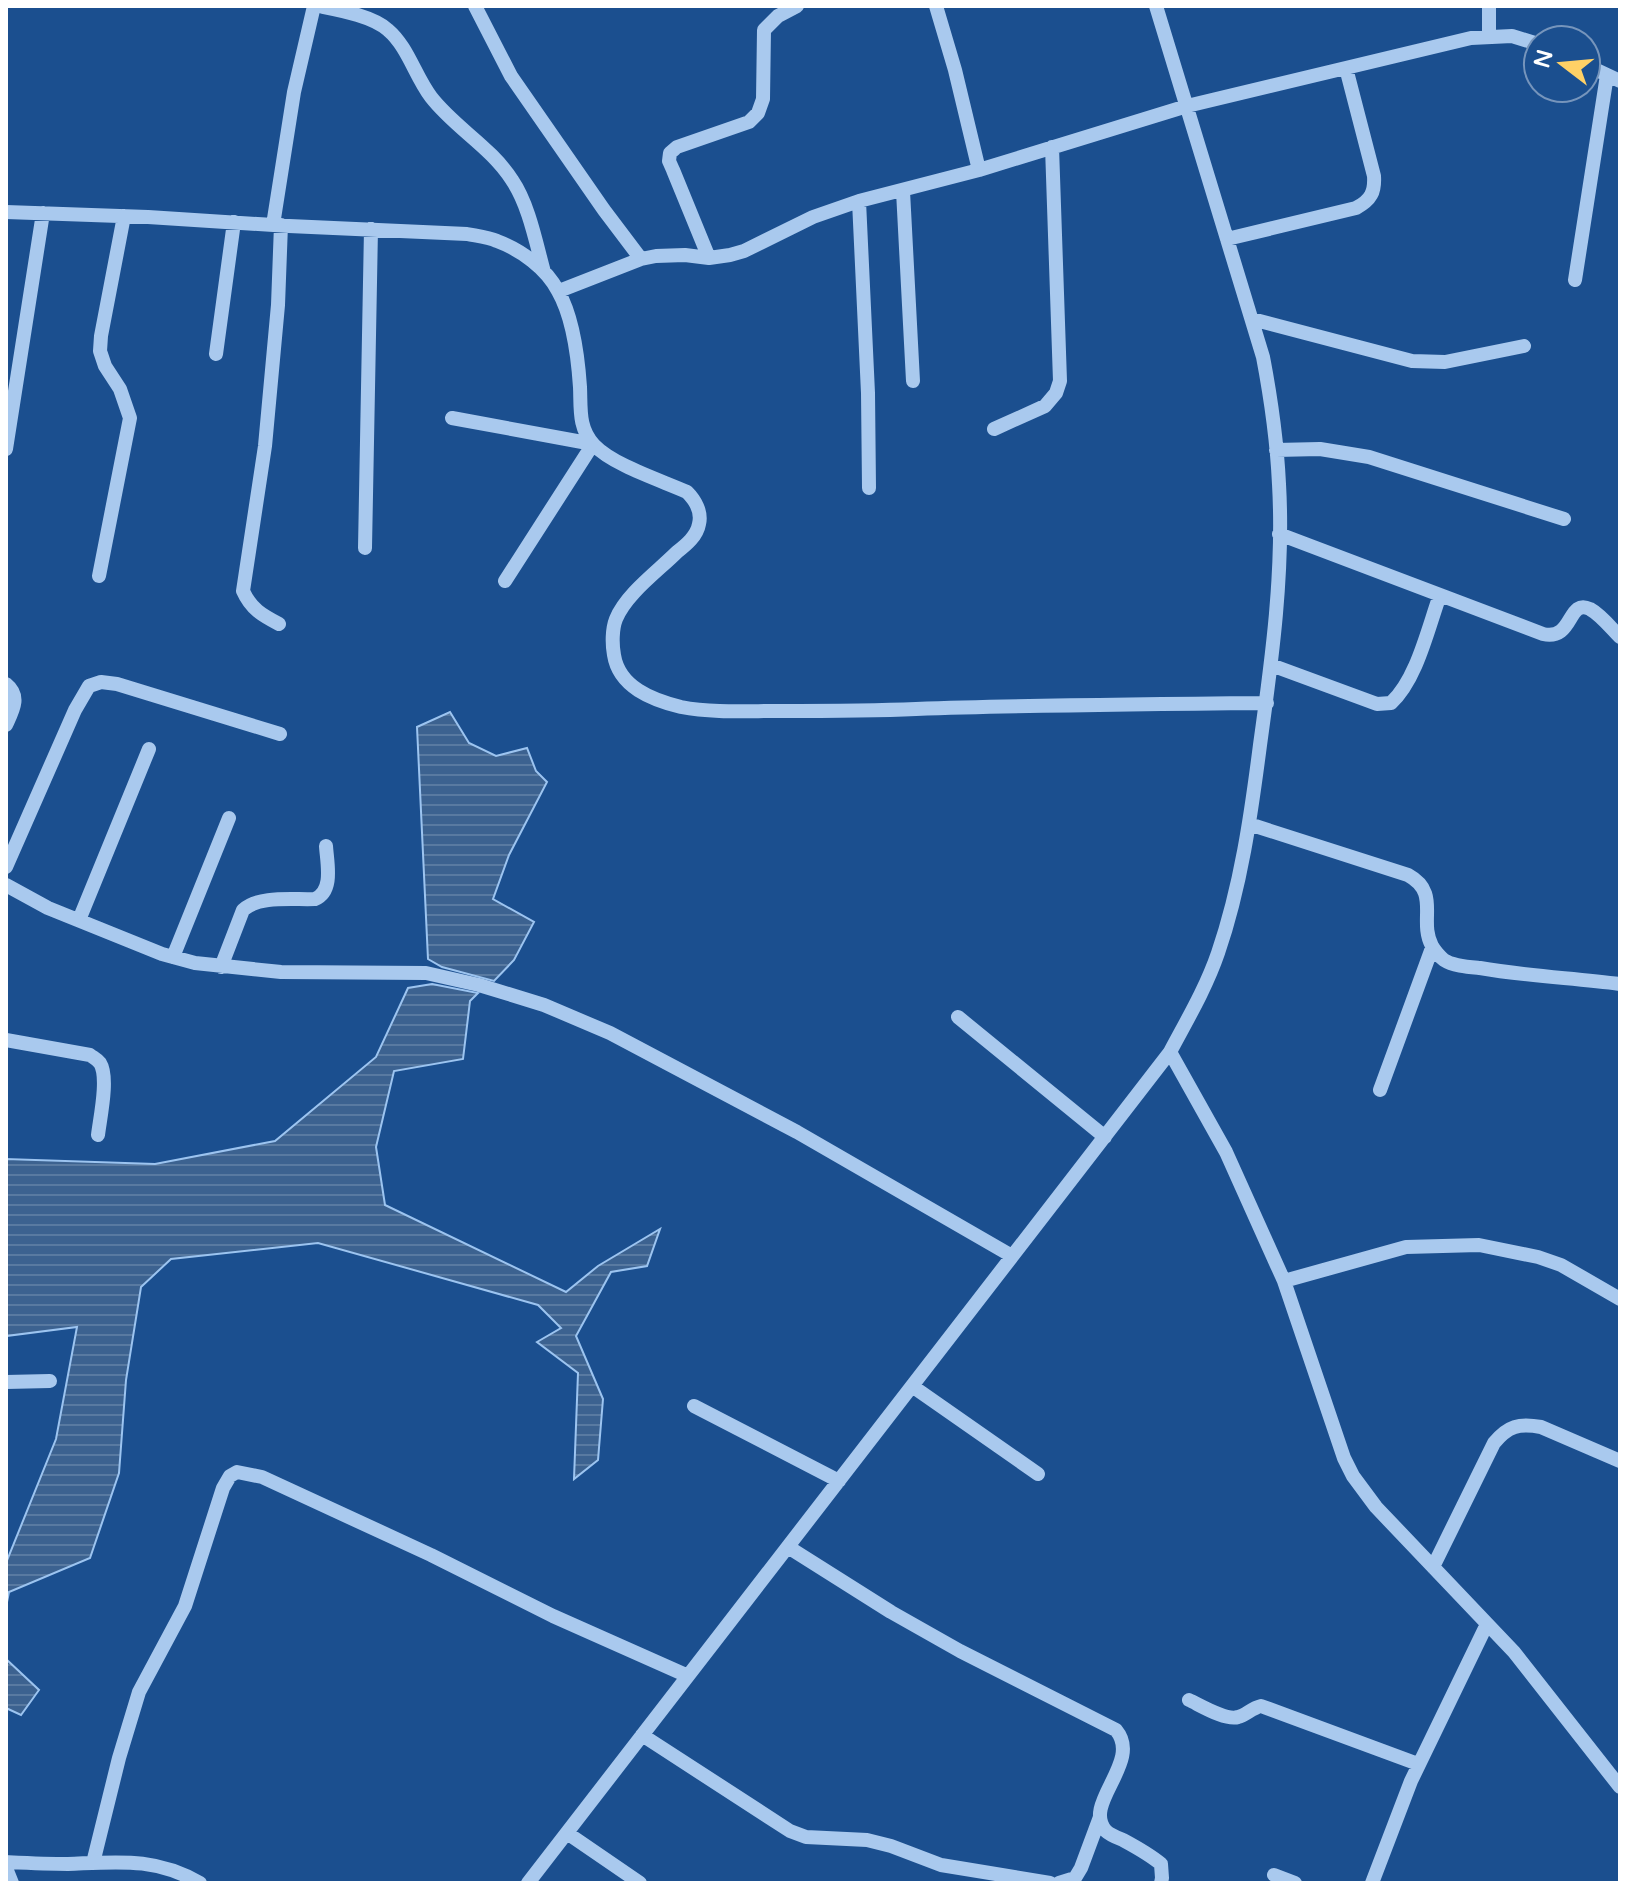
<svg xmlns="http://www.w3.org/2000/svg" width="1626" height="1889" viewBox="0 0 1626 1889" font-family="'Varela Round',sans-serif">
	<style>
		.water { fill: url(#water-rules); stroke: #9cc4f0; stroke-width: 2 }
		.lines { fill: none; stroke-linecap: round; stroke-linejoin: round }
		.minor { stroke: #a9c9ee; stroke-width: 14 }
	</style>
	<defs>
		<pattern id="water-rules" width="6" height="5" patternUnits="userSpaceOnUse" patternTransform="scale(2)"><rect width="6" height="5" fill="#3c6290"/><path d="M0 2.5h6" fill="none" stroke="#597aa1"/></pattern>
	</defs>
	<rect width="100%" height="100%" fill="#1b4f8f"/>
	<path class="water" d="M450,712L469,743L496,756L527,748L536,771L547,782L509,855L493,899L534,922L514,960L494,981L442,967L428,959L417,727Z
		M432,984L478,993L470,1001L463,1059L394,1071L376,1147L385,1205L566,1292L598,1266L660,1229L647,1266L611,1272L576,1336L603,1399L598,1460L574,1479L578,1373L537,1342L561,1328L538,1305L318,1243L171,1259L141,1287L126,1380L119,1473L90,1558L9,1592L6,1607V1563L56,1439L77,1327L6,1336V1159L155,1164L275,1141L376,1057L408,988Z
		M6,1659L39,1690L21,1715L6,1708Z"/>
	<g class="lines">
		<path class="minor" d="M319,6C339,10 373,16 388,30C408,47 415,76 431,97C455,128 491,147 512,180C529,205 536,243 544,272
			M475,6L511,76L604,210L641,259
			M936,6L955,70L979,170
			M1489,36V6
			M1586,65L1620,81
			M903,191L913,381
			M859,201L868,393L869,488
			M6,212L148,217L289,226L467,234C477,236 488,237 497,241C521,250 546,268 558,291C573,317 578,357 580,387C581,408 578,428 594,445C613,465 660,480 687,492C695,500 702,512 699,524C697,536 686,545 677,552C658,571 626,594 616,619C612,629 612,644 614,655C619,687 652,700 681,707C712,713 746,711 777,711C824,711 870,711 916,709C1033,705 1150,704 1267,703
			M273,225L294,92L314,6
			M1227,239L1356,208C1371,200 1375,192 1374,176L1346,68
			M709,258L673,170L669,161L670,153L677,147L749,122L758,113L763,99L764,30L778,16L797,6
			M1575,280L1607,75
			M559,291L641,259L656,256L685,255L709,258L730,255L744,251L813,217L859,201L979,170L1187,106L1471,38L1512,36L1538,44
			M1252,319L1412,361L1445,362L1524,346
			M216,354L234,222
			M452,418L593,444L505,581
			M994,429L1045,406L1056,393L1060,381L1052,147
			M6,449L43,213
			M1276,450L1320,449L1369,457L1564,519
			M1279,534L1543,634C1574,641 1567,598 1590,609C1601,615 1611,628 1620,637
			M365,548L371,229
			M99,576L130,418L120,389L105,366L100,351L101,336L124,216
			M279,624C262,615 251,609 243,591L265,446L278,305L281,225
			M1271,665L1377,704L1391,703C1417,679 1428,628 1440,595
			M6,684C21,696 13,710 6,725
			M1249,824L1408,875C1441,893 1418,920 1432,946C1434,950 1440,957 1444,960C1453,966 1469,967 1480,968C1526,976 1573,978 1620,984
			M6,867L75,710L89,686L101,682L117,684L280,734
			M6,885L48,908L162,954L195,963L281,972L426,973L479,985L544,1005L610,1033L797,1132L1012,1256
			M79,920L149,749
			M173,957L229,818
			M221,967L243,910C259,895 294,900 315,899C334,891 327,863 326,846
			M958,1017L1105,1137
			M6,1040L90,1055C94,1058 97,1059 100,1063C109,1077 100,1118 98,1135
			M1170,1052L1226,1152L1284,1281L1344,1458L1353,1476L1376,1507L1514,1652L1620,1787
			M1380,1090L1432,948
			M1284,1281L1406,1247L1479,1245L1538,1257L1561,1265L1620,1299
			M6,1382L50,1381
			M912,1386L1038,1474
			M694,1406L839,1481
			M788,1547L891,1612L960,1651L1116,1730C1143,1762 1081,1804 1106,1831C1110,1835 1118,1838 1123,1840C1136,1847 1149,1854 1161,1864L1162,1878L1161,1883
			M1433,1567L1494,1443C1508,1426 1519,1423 1541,1427L1620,1461
			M1189,1700C1200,1705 1226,1721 1238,1717C1246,1715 1252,1708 1261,1706L1418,1764
			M642,1735L790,1831L806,1837L867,1840L891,1846L941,1865L1050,1883
			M567,1833L640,1883
			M6,1862C27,1863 47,1864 68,1864C118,1862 155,1857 200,1883
			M93,1863L119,1758L139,1692L185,1606L223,1488L230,1476L237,1472L262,1477L431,1555L553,1616L688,1676
			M6,1868L12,1883
			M1274,1875L1295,1883
			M528,1883L1170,1052C1187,1020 1206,988 1218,953C1241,886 1251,815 1260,745C1272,659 1284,571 1279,484C1277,442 1271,399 1263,357L1156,6
			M1059,1883L1075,1878L1081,1868L1100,1817
			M1372,1883L1411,1781L1487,1624"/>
	</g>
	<rect width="1626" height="1889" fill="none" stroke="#ffffff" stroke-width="16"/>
	<g transform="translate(1562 64) rotate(286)"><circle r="38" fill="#1b4f8f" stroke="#7695bc" stroke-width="2"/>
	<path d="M0-6L14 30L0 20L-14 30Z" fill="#ffd166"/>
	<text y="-12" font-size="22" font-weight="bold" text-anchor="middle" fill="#ffffff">N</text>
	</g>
</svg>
